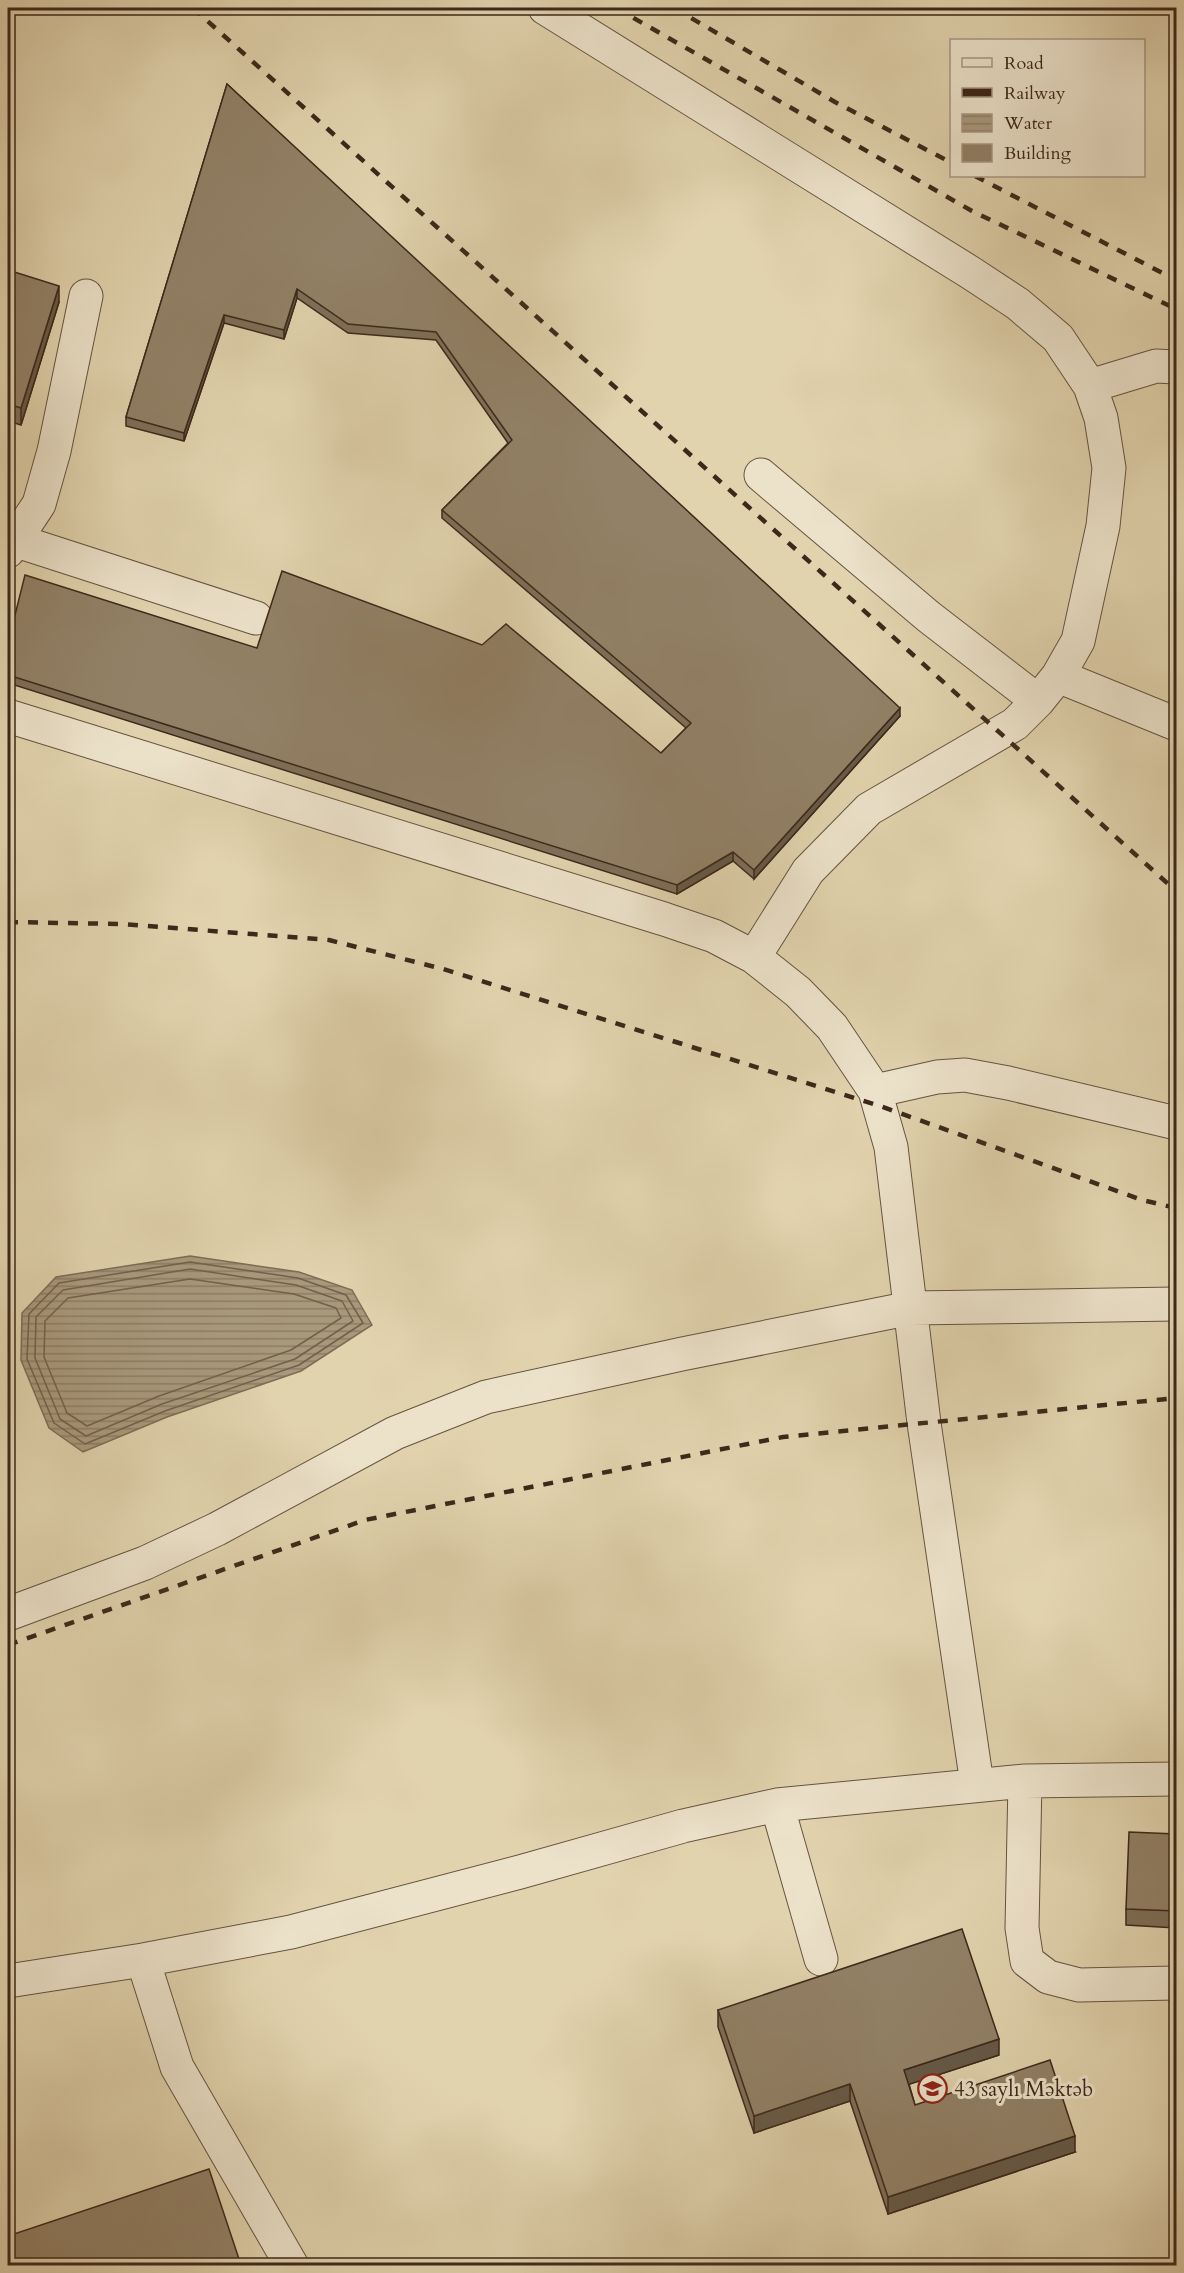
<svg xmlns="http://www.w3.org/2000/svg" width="1184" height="2273" viewBox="0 0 1184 2273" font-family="Cardo,serif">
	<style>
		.water { fill: url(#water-rules); stroke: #7e6c55; stroke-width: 1.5 }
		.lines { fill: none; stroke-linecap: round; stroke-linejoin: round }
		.shore { stroke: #73604b; stroke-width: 1.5 }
		.minor-casing { stroke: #66533f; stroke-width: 35 }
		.minor { stroke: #ece2ca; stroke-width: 33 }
		.rail { stroke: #3d281a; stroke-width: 4.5; stroke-dasharray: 10 10; stroke-linecap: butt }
		.wall { fill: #7e6f59; stroke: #3d281a; stroke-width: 1.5 }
		.shaded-wall { fill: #665a48; stroke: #3d281a; stroke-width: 1.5 }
		.building { fill: #928167; stroke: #3d281a; stroke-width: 1.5 }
		.labels { text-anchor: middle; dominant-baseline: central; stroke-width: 6; stroke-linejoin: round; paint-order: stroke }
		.poi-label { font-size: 21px; fill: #3d281a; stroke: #ece2ca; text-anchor: start }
	</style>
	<defs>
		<pattern id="water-rules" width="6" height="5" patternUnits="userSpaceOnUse" patternTransform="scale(1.5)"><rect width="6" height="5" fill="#a9997c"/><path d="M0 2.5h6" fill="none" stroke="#8b7d65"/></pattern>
	</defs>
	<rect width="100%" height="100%" fill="#e1d3ae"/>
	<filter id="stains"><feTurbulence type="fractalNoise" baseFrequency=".00333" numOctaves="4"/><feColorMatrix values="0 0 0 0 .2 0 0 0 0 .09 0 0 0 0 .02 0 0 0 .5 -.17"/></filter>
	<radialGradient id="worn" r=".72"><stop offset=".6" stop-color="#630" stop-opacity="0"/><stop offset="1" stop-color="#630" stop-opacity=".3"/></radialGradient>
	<path class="water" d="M190,1256L299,1272L352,1290L372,1325L301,1371L167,1417L83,1452L49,1428L21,1360L22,1313L56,1277Z"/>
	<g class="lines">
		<path class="shore" d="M190,1262L298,1278L346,1295L363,1323L299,1365L165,1411L85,1444L54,1423L27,1359L29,1314L59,1283Z
			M190,1269L296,1285L342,1301L353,1321L295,1359L162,1404L86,1436L60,1419L35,1358L36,1317L63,1290Z
			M190,1279L294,1294L336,1308L341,1318L291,1350L159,1396L87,1426L67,1413L44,1357L45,1321L68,1298Z"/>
		<defs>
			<path id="minor" d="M545,8L971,273L1018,304L1058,338L1090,386L1101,418L1109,468L1103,526L1078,641L1058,676L1038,701L1015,724L869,809L808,871L754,957
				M1090,386L1156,366L1176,367
				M761,475L929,617L1038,701
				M8,538L256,618
				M8,551L39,504L54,451L86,296
				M1058,676L1176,724
				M8,716L664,919L714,936L754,957L798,992L832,1027L875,1091L891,1147L924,1423L977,1784
				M875,1091L937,1077L965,1075L1008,1083L1176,1123
				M8,1614L145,1563L217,1529L395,1433L486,1397L682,1354L911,1308L1176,1304
				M1025,1781L1022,1928L1027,1961L1048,1977L1079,1985L1176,1983
				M777,1805L821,1959
				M143,1960L177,2067L292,2266
				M8,1981L143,1960L291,1932L520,1872L683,1826L777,1805L1025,1781L1176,1779"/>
		</defs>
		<use href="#minor" class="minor-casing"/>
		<use href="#minor" class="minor"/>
		<path class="rail" d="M193,8L1176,891
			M616,8L972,211L1176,309
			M674,8L835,102L952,163
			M975,176L1176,280
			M8,922L122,924L329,940L443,969L880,1106L1142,1200L1176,1208
			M8,1645L365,1520L783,1437L1176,1398"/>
	</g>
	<path class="wall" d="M227,84L900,716L754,879L733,861L677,894L8,683V643L257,648L661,753L686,728L442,518V510L508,443L436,340L348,333L297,298L284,339L224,323L184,441L126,426V417Z
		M8,270L59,302L21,425L8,421Z
		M1176,1834V1928L1126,1925V1909Z
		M718,2010L999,2055L909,2084L915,2105L1075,2152L888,2214L850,2101L754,2133L718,2027Z"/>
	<path class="shaded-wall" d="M59,286V302L21,425V408Z
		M297,289V298L284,339V330Z
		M224,315V323L184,441V433Z
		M900,708V716L754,879V870Z
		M733,852V861L677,894V885Z
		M999,2039V2055L904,2086V2070Z
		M850,2084V2101L754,2133V2116Z
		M1075,2136V2152L888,2214V2197Z"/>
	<path class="building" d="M227,84L900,708L754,870L733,852L677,885L8,675V643L25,575L257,648L282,571L482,645L506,624L661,753L691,723L442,510L512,440L436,332L348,324L297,289L284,330L224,315L184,433L126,417Z
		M8,270L59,286L21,408L8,404Z
		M1129,1832L1176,1834V1911L1126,1909Z
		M962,1929L999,2039L904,2070L915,2105L1050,2060L1075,2136L888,2197L850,2084L754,2116L718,2010Z
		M209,2169L241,2265H8V2236Z"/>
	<defs>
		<symbol id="school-ring" viewBox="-11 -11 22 22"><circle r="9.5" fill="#ece2ca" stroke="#8f2418" stroke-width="1.5"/><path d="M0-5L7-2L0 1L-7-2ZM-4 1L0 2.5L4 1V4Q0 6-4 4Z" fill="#8f2418"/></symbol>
	</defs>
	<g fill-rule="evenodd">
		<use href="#school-ring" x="916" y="2072" width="33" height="33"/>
	</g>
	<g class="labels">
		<g class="poi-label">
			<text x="954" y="2089">43 saylı Məktəb</text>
		</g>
	</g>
	<rect width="1184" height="2273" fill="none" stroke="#e1d3ae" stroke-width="30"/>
	<rect x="9" y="9" width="1166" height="2255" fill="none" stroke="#3d281a" stroke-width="3"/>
	<rect x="15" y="15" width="1154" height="2243" fill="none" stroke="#3d281a" stroke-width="1.5"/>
	<rect x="950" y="39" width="195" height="138" fill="#ece2ca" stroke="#a69884" stroke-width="1.5"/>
	<rect x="962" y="58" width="30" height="9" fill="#ece2ca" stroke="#a69884" stroke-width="1.5"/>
	<text x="1004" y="69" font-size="18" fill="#3d281a">Road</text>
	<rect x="962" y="88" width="30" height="9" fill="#3d281a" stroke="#a69884" stroke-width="1.5"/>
	<text x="1004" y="99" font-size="18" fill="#3d281a">Railway</text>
	<rect x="962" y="114" width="30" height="18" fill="url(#water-rules)" stroke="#a69884" stroke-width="1.5"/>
	<text x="1004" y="129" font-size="18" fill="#3d281a">Water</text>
	<rect x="962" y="144" width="30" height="18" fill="#928167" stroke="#a69884" stroke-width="1.5"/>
	<text x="1004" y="159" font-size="18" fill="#3d281a">Building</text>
	<rect width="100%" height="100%" filter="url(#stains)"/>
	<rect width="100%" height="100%" fill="url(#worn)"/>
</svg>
